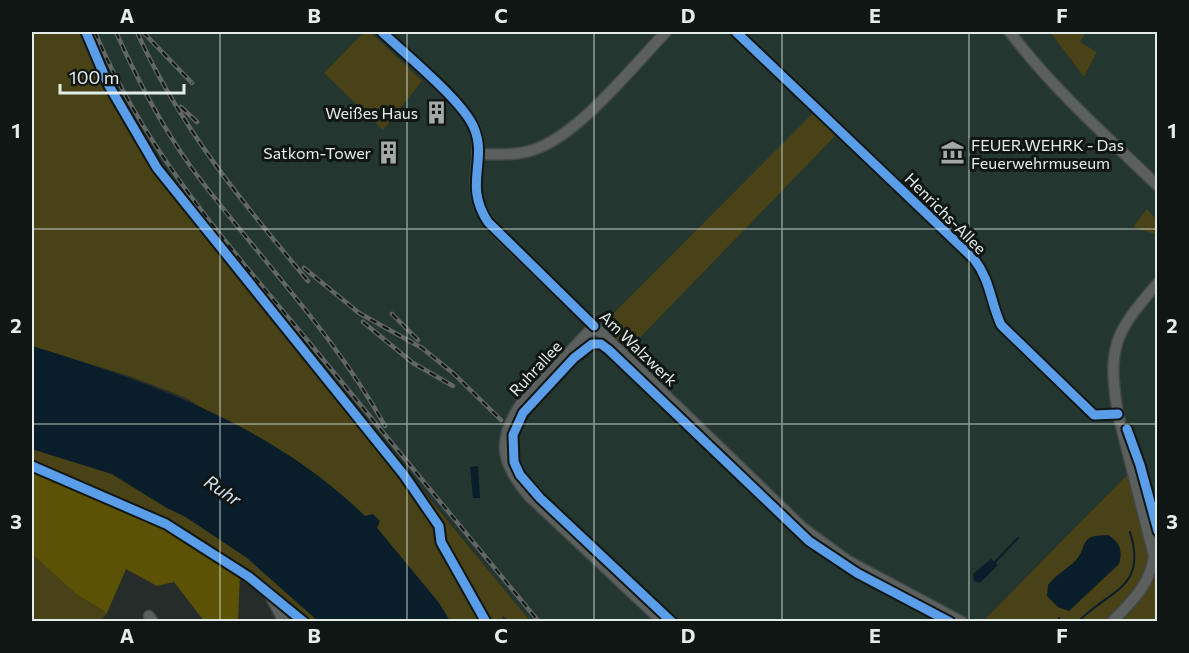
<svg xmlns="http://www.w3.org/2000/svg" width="1189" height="653" viewBox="0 0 1189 653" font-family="Commissioner,sans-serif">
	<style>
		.built { fill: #23362f }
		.green { fill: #484216 }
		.forest { fill: #5b5206 }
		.water { fill: #0a1d2a }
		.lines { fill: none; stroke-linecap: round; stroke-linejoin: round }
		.stream { stroke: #0a1d2a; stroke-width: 2 }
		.minor-casing { stroke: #424846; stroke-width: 13 }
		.minor { stroke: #5b605e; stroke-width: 10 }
		.rail-casing { stroke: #626765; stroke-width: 4.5 }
		.rail { stroke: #101614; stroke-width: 2; stroke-dasharray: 7; stroke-linecap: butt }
		.cycleway-casing { stroke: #101614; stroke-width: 13 }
		.cycleway { stroke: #5a9eea; stroke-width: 9 }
		.grid { fill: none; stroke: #e4ece9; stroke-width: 1.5; stroke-opacity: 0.55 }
		.labels { text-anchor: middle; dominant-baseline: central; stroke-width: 6; stroke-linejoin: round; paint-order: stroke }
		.poi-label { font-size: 16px; fill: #e4ece9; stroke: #101614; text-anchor: end }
		.street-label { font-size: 16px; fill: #e4ece9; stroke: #101614 }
		.water-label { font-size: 18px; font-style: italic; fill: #d3e4f1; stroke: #101614 }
		.neatline { fill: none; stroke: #e4ece9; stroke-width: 2 }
		.grid-label { font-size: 20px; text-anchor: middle; font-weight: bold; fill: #e4ece9 }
	</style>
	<rect width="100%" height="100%" fill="#262c2a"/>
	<path class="built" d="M90,32H1050L1084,77L1097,52L1080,42L1086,32H1149L1158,37L1157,549L1136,467L982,621H530L180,190L129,113Z"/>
	<path class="green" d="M32,32H84C130,154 220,256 303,355C340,400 379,442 409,492L414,494L436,527L439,542L484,621H450L439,603L377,528L337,492L186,398L132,377L32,346Z
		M364,32H370L422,81L383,130L324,73Z
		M1050,32H1086L1080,42L1097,52L1084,77Z
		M814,112L837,134L627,351L601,326Z
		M1147,209L1157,220V235L1133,227Z
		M32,449L112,474L167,508L186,517L248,558L318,621H295L289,605L271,590L167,522L32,464Z
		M393,454L530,621H508L502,615L503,621H489L443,542L446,530Z
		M1136,466L1157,549V621L982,622Z
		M32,554L76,594L107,613L101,621H66L65,619L61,621H32Z"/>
	<path class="forest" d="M32,468L166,526L240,574L238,621H204L174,582L157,586L126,569L107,613L76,594L32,554Z"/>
	<path class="water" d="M32,346C152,383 273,426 365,516L373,514L380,521L377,528L439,603L450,621H318L247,558L186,517L167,508L112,474L32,449Z
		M478,466L480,498H473L470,467Z
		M1108,535C1120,542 1123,551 1119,564L1069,611L1058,607L1047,596L1048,585C1056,575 1065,570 1074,562C1090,547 1076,535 1108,535Z
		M991,559L998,565L980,583L974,581L973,574Z"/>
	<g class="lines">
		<path class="stream" d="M995,562L1018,538
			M1059,618L1060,622
			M1078,622C1108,590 1148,589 1130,532"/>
		<defs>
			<path id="minor" d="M382,32C404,53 464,103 475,129C479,138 478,150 477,161C473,196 476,210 501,236L803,528L848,561L962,622
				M736,32L974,259C991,281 990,301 1001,325L1094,415L1118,414
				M1010,32C1053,89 1106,136 1158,186
				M477,154C496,154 515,156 533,150C578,136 633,66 666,32
				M594,326L521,404C496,441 501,463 529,496L663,622
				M268,591L284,622
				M149,616L153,622
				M1112,622C1132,601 1150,585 1154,556L1118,414C1107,347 1114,333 1158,283"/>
		</defs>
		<use href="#minor" class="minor-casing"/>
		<use href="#minor" class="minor"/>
		<defs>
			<path id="rail" d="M95,32C144,150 227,244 308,341C385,435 462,528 539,622
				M116,32C137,79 161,125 191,167C255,254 332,330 385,426
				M137,32C179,126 242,202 308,281
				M143,32L192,83
				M181,107L197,122
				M304,268L359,313L422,348L453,373L501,420
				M392,314L418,340
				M363,322L413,363L453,386"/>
		</defs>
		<use href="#rail" class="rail-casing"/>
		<use href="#rail" class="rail"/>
		<defs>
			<path id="cycleway" d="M86,32L108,84L157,168L404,475L439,526L441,542L486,622
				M382,32C404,53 464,102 474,128C488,160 463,185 488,222L594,326
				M736,32L974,259C991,281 990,301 1001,325L1094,415L1118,414
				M1127,429L1140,465L1158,531
				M32,466L166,524L249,577L304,622
				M672,622L540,498L520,475L514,462L513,435L523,413L574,358L592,344H601L609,350L809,541L857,573L950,622"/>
		</defs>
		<use href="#cycleway" class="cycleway-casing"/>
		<use href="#cycleway" class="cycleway"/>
	</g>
	<path class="grid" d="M220,32V622M407,32V622M594,32V622M782,32V622M969,32V622M32,229H1158M32,424H1158"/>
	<defs>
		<symbol id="building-bare" viewBox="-9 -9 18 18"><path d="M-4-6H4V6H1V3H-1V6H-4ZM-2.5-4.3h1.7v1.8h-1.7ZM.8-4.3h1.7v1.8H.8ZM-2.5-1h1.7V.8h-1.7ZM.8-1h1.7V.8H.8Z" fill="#a2a9a6" stroke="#101614" stroke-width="2.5" paint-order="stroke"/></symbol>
		<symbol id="museum-bare" viewBox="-9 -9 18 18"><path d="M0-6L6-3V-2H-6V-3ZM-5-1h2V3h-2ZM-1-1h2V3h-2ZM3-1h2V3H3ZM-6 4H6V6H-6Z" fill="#a2a9a6" stroke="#101614" stroke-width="2.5" paint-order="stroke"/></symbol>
	</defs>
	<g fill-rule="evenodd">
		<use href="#building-bare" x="420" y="96" width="33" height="33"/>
		<use href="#building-bare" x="372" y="136" width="33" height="33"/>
		<use href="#museum-bare" x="936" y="136" width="33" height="33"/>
	</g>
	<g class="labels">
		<g class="poi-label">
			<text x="418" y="112">Weißes Haus</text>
			<text x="971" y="144" text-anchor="start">FEUER.WEHRK - Das<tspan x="971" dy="18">Feuerwehrmuseum</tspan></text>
			<text x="371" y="152">Satkom-Tower</text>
		</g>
		<g class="street-label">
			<text transform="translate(946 213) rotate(45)">Henrichs-Allee</text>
			<text transform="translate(639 348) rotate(44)">Am Walzwerk</text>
			<text transform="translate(535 368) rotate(-47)">Ruhrallee</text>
		</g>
		<g class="water-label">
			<text transform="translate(223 490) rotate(34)">Ruhr</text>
		</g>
	</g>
	<rect width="1189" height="653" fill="none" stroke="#101614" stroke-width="66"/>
	<path d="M60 84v9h124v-9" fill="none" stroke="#e4ece9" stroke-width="3"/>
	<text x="69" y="84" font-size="18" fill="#e4ece9" stroke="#101614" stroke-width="4.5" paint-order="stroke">100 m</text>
	<rect x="33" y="33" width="1123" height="587" class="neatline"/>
	<g class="grid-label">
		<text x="127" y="23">A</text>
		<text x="314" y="23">B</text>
		<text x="501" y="23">C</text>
		<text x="688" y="23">D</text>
		<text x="875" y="23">E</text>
		<text x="1062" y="23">F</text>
		<text x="16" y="138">1</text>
		<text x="1172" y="138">1</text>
		<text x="16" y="333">2</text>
		<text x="1172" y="333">2</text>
		<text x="16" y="529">3</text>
		<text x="1172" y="529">3</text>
		<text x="127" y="643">A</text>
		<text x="314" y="643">B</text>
		<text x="501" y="643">C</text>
		<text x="688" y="643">D</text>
		<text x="875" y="643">E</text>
		<text x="1062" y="643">F</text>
	</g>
</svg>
